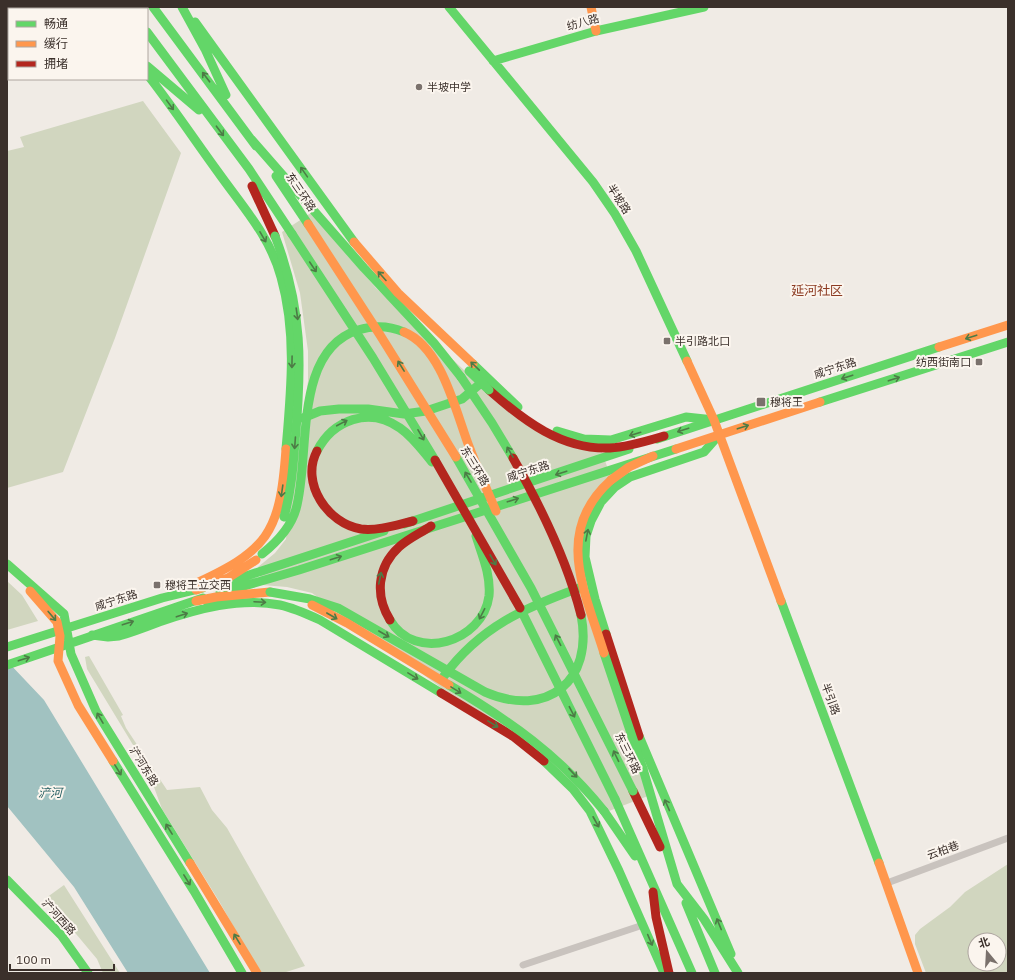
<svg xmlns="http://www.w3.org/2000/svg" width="1015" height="980" viewBox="0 0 1015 980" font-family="'IBM Plex Sans','Noto Sans SC',sans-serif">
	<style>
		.green { fill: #d1d6bf; fill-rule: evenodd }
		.water { fill: #a1c2c1 }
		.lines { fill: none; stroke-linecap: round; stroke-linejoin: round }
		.street { stroke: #c9c3be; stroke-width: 7 }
		.fast { stroke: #63d668; stroke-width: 9 }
		.slow { stroke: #ff974d; stroke-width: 9 }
		.jam { stroke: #b3261e; stroke-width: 9 }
		.fast-bridge { stroke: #63d668; stroke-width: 9 }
		.slow-bridge { stroke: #ff974d; stroke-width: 9 }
		.jam-bridge { stroke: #b3261e; stroke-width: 9 }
		.oneway { stroke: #4d7b46 }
		.poi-dot { fill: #7a716c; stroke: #fbf5ee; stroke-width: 1.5 }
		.labels { text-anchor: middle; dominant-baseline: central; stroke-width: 4; stroke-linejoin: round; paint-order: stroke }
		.street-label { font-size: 11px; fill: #3b302b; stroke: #fbf5ee }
		.poi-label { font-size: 11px; fill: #3b302b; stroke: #fbf5ee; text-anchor: start }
		.water-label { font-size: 12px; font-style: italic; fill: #1f5a5e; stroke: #fbf5ee }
		.quarter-label { font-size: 13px; fill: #8c3b22; stroke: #fbf5ee }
	</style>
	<rect width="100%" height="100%" fill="#f0ebe5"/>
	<path class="green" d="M143,101L181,153L115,338L63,472L7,488V151L24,147L20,137Z
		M311,213L376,288L509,412L602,452L610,475L577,526L648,796L609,811L312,593L287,587L262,585L258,567L275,553L286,539L308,381V351L300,293L282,232Z
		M7,581L22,595L38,621L7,630Z
		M89,656L123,715L121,716L126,728L167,790L200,787L212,810L227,828L305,966L283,973H260L219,901L162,809L147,768L87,669L85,657Z
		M1008,864V973H926L915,944V935L920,929L950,907L965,892ZM975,940H999V964H975Z
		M64,885L120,973H103L97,959L46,898Z"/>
	<path class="water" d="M7,661L44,700L210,973H128L74,887L7,806Z"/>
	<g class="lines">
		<path class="street" d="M887,883L1008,838
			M523,965L643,925"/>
		<path class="fast" d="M93,7L94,9
			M153,7L256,146
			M182,7L205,49L226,95
			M449,7L593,182L615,214L636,251L687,361
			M195,22L354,242
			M147,32L249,169L292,234
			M493,61L596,31L704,7
			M147,66L199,110
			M147,74C172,106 194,139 218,172C242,206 270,236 281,277C297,333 291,391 286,449
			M251,139L364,268L434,343L461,377
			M276,176L308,224
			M473,364L518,407
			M820,402L1008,342
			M303,418L320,411L339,409H368L404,414L426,411L462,399L487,378
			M557,431L584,439L611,440L686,417L714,420
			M657,439L939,347
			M317,451C333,420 369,406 400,428C413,437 422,450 432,462
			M404,524L629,449
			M7,564L64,614L71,654L96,711L190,863
			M228,582L384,531
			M220,593L299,570L676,449
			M781,601L879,863
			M207,607L230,598
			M390,620C415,663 483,642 489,596C491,575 482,555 476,536
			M606,634L595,599L585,557L586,536L591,521L601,502L615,487L630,477L704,452L719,435
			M92,635L108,637L119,636C133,632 146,627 159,622C197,609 240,597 280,605C294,608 307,614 320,620L441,693
			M7,647L162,598L203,588
			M7,665L203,598
			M444,676C480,627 524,608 579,588
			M639,736L731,954
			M113,761L194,891L242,973
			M544,761L573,789L590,811L619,871L664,973
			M643,769L677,884L704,919L738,973
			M615,799L692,973
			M604,811L635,856
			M7,880L61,935L88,973
			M686,903L715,973"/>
		<path class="slow" d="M127,7L128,9
			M591,7L596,31
			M354,242L398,293L473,364
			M939,347L1008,325
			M687,361L714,420L781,601
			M676,449L820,402
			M611,480L629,467L653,456
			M190,586C268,551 280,534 286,449
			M196,590L228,578L256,560
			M30,591L57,622L60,636L58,661L78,705L113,761
			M196,601L216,597L270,592
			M190,863L257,973
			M879,863L918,973"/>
		<path class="jam" d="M252,186L275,236
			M489,390C524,421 562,450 610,448C628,447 647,441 664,436
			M317,451C300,483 328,524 361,529C378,531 396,525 413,521
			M390,620C375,596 377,567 399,547C409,538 421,533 431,526
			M606,634L639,736
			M441,693L514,737L544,761
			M633,791L660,847
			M653,892L656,917L669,973"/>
		<path class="fast-bridge" d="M292,234L373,358L435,460
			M275,236C303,309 302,365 295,442C293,468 291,492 284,517
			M469,371L489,390
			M461,377L492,423L513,458
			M456,457L531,588L633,791
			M262,554C277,542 291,527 296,509C311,456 292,351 358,330C374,325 388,325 404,332
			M270,592L310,599L338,608L485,692C547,719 594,681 581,615
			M520,608L615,799
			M604,653L643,769
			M449,685C510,721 559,755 604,811"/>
		<path class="slow-bridge" d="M308,224L380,335L456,457
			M404,332C443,348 456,414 470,449C478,470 487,490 496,511
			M312,605L347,623L449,685
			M604,653C585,591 553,532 611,480"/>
		<path class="jam-bridge" d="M513,458C541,507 567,560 581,615
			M435,460L520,608"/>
	</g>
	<defs><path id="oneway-shaft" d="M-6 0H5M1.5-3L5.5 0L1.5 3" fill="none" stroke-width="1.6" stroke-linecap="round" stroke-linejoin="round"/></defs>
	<g class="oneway">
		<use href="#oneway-shaft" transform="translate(206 77) rotate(-127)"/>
		<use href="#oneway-shaft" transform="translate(170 105) rotate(54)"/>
		<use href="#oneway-shaft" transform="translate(220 131) rotate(53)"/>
		<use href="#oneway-shaft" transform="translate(304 172) rotate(-125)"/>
		<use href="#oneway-shaft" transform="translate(263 237) rotate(60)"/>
		<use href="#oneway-shaft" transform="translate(313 267) rotate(56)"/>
		<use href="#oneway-shaft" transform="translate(382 276) rotate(-132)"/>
		<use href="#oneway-shaft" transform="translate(297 314) rotate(82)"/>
		<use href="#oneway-shaft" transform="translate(971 337) rotate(162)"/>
		<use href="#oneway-shaft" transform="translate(292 362) rotate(91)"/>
		<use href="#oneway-shaft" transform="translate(401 366) rotate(-122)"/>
		<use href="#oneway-shaft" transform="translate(475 366) rotate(-136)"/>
		<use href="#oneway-shaft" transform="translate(847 377) rotate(162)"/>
		<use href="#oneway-shaft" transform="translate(894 379) rotate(-18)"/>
		<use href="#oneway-shaft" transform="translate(342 423) rotate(-28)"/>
		<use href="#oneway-shaft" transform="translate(743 427) rotate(-18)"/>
		<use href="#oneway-shaft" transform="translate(683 430) rotate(162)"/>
		<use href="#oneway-shaft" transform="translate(635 434) rotate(163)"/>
		<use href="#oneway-shaft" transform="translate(421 435) rotate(60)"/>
		<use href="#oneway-shaft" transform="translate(295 443) rotate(94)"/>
		<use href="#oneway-shaft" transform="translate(510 452) rotate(-121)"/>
		<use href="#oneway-shaft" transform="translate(561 473) rotate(162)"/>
		<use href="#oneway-shaft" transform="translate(468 477) rotate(-121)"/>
		<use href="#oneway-shaft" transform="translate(282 491) rotate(98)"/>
		<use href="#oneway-shaft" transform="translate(513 500) rotate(-18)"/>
		<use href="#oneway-shaft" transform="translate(587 535) rotate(-79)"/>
		<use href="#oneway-shaft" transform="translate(336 558) rotate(-18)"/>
		<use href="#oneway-shaft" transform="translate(493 560) rotate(61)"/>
		<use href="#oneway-shaft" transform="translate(380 578) rotate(-78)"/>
		<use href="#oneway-shaft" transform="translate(260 602) rotate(3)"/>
		<use href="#oneway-shaft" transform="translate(482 614) rotate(117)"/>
		<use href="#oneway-shaft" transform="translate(182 615) rotate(-18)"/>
		<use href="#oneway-shaft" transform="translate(52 616) rotate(50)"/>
		<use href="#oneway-shaft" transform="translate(332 616) rotate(30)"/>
		<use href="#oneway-shaft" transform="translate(128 623) rotate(-18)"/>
		<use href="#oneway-shaft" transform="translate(384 634) rotate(30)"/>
		<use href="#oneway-shaft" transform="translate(558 640) rotate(-117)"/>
		<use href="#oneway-shaft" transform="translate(24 659) rotate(-18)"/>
		<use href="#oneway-shaft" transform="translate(413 676) rotate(31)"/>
		<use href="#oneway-shaft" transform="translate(456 690) rotate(32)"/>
		<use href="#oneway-shaft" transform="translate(572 712) rotate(63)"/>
		<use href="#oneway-shaft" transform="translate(100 718) rotate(-120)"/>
		<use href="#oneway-shaft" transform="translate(493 724) rotate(31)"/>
		<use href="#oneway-shaft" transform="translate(616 756) rotate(-116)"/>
		<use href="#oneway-shaft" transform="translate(118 770) rotate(58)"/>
		<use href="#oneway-shaft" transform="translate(573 773) rotate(47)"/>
		<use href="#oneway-shaft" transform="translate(667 805) rotate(-114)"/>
		<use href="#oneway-shaft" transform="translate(596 822) rotate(61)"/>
		<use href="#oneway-shaft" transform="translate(169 829) rotate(-122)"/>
		<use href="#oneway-shaft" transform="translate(187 880) rotate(58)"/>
		<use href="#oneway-shaft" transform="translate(719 924) rotate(-112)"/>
		<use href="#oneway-shaft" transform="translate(237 939) rotate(-121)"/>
		<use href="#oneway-shaft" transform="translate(650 940) rotate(67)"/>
	</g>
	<g class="poi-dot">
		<circle cx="419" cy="87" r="4"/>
		<rect x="663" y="337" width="8" height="8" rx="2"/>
		<rect x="975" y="358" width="8" height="8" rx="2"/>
		<rect x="756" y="397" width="10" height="10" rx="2"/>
		<rect x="153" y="581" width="8" height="8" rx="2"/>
	</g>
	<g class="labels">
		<g class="street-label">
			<text transform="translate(583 22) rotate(-15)">纺八路</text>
			<text transform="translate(301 192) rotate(56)">东三环路</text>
			<text transform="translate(619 199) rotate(57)">半坡路</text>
			<text transform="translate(835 368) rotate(-18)">咸宁东路</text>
			<text transform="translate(475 466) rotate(59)">东三环路</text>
			<text transform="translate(528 471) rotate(-18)">咸宁东路</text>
			<text transform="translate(116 600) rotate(-18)">咸宁东路</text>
			<text transform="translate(831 699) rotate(70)">半引路</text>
			<text transform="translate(628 753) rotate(64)">东三环路</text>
			<text transform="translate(144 766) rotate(58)">浐河东路</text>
			<text transform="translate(943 850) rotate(-20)">云柏巷</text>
			<text transform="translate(59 917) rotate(48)">浐河西路</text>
		</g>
		<g class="poi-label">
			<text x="427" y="87">半坡中学</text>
			<text x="675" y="341">半引路北口</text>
			<text x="971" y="362" text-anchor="end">纺西街南口</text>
			<text x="770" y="402">穆将王</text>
			<text x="165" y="585">穆将王立交西</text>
		</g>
		<g class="water-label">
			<text x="50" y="792">浐河</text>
		</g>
		<g class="quarter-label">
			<text x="817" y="290">延河社区</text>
		</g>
	</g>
	<rect width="1015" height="980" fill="none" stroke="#3b302b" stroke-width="16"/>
	<rect x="8" y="8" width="140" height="72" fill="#fbf5ee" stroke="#aea6a0"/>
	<rect x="16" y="21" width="20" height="6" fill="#63d668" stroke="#aea6a0"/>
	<text x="44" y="28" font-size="12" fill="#3b302b">畅通</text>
	<rect x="16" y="41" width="20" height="6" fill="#ff974d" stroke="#aea6a0"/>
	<text x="44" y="48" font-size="12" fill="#3b302b">缓行</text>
	<rect x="16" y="61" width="20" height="6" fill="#b3261e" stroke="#aea6a0"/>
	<text x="44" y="68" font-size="12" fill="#3b302b">拥堵</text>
	<g transform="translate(987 952) rotate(342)"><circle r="19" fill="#fbf5ee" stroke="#aea6a0"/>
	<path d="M0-3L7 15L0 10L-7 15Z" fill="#7a716c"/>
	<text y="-6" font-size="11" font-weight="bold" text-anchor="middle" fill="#3b302b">北</text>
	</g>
	<path d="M10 964v6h104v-6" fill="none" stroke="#3b302b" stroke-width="2"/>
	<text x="16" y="964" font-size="12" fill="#3b302b" stroke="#fbf5ee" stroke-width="3" paint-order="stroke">100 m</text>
</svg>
